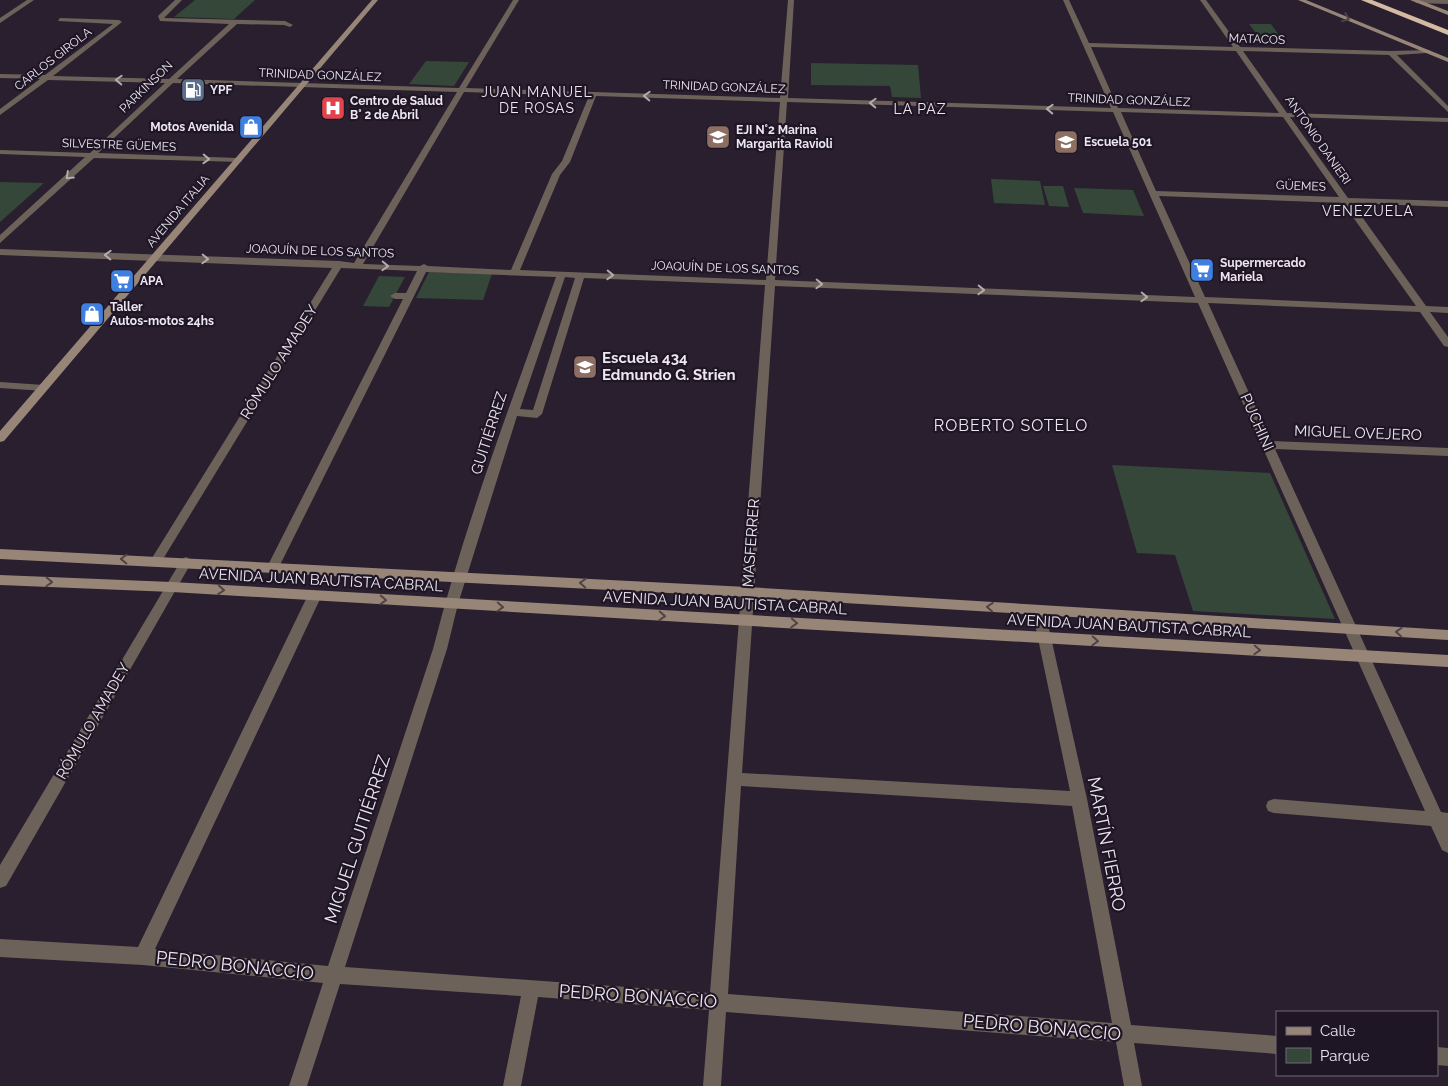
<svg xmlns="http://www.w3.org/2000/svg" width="1448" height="1086" viewBox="0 0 1448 1086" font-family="Raleway,sans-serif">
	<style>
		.green { fill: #354738 }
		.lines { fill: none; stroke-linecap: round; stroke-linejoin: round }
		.street { fill: #6d6259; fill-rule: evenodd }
		.secondary { fill: #978677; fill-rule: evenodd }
		.highway { fill: #d5baa3; fill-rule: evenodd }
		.oneway { stroke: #4f4346 }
		.oneway2 { stroke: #b3abad }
		.labels { text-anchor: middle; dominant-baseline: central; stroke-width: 4.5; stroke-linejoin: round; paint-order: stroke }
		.far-street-label { font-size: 12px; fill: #ece6f1; stroke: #1f1625 }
		.far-poi-label { font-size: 12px; font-weight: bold; fill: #ece6f1; stroke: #1f1625; text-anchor: start }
		.far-neighbourhood-label { font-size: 14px; letter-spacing: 1px; fill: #ece6f1; stroke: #1f1625 }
		.poi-label { font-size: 15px; font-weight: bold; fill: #ece6f1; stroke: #1f1625; text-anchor: start }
		.street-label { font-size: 15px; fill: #ece6f1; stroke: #1f1625 }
		.neighbourhood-label { font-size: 16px; letter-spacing: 1px; fill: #ece6f1; stroke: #1f1625 }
		.near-street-label { font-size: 18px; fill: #ece6f1; stroke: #1f1625 }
	</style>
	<rect width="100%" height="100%" fill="#291f2f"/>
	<path class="green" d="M195,0H255L234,19L174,17Z
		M1249,24H1271L1281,38L1259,37Z
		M426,61L469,62L454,86L409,84Z
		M811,63L918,65L921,98L892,97L890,86L811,85Z
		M991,179L1040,181L1045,205L994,203Z
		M0,182L44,183L0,222Z
		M1043,186H1063L1069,207L1049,206Z
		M1074,188L1133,190L1144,216L1083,213Z
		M429,272L492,274L483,300L416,298Z
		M379,276L405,277L389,307L363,306Z
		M1112,465L1270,473L1335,619L1193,611L1175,555L1137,553Z"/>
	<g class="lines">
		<path class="street" d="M27,0H34L0,23V18Z
			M175,0H182L164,18L285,21L293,25L290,27L284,25L237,24L177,79L459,88L513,0H519L466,88L780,98L788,0H794L788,98L1111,108L1063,0H1069L1089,43L1233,47L1200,0H1206L1240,47L1391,51L1429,50L1430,51L1427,53L1397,55L1448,106V112L1389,55L1243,51L1287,113L1448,118V122L1290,117L1348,198L1448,201V207L1352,203L1426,306L1448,307V313L1430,312L1448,337V347L1444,346L1420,312L1208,303L1271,441L1448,448V456L1275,449L1441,812L1448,813V853L1442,850L1431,826L1274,813L1268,811L1266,806L1268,801L1274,799L1425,811L1198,303L775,286L742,773L1070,791L1032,610L1034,606H1044L1087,799L1131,1025L1277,1036V1054L1134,1043L1142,1086H1124L1116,1042L726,1012L721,1086H703L709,1010L538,997L521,1086H503L521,996L340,984L307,1086H289L323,983L143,965L0,957V939L138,947L307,597L309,593H319L321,597L155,949L328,966L433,649C465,523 512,400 556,277L426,272L279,567L278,570H268L267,567L403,299H395L390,296L395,293H406L417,271L341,268L160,564H152L150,561L152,558L332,268L0,255V249L339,261L354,263L457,92L173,83L98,153L238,158L242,160L241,162L94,158L0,243V235L85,157L0,154V150L90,153L165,83L48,80L0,115V109L40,79L0,78V74L45,75L113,24L58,21L60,18L119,20L122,22L53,76L169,79L229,24L160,21L158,16ZM1091,47L1236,51L1279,113L1118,108ZM464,92L589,96L562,161L552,174L511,270L428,266L424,264L420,266L363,264ZM596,96L780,102L766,280L520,270L560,175L570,162ZM787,102L1113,112L1195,297L775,280ZM1121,112L1283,117L1339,197L1156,191ZM1159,196L1343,203L1416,306L1205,297ZM565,277L575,278L533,410L520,409ZM584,278L765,285L710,993L345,967L447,649L458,604L517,416L537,418L542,414ZM741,786L1072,806L1112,1023L728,994Z
			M1414,0H1448V4L1416,3Z
			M0,382L44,385L49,388L44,391L0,388Z
			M186,557L190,559L192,562L190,565L6,886L0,888V865L182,559Z
			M1437,1047L1448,1048V1066L1437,1065Z"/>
		<path class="secondary" d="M372,0H378L4,441L0,442V431Z
			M1298,0H1306L1448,58V62Z
			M1410,0H1419L1448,11V15Z
			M0,549L747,587L1448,630V640L747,597L0,559Z
			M0,575L172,582L1448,655V667L172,592L0,585Z"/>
		<path class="highway" d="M1361,0H1372L1448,30V35Z"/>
	</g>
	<defs><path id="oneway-chevron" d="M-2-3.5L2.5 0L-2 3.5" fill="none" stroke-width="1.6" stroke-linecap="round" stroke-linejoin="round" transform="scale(1.25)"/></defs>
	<g class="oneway">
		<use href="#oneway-chevron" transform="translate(1346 18) rotate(22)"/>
		<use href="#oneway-chevron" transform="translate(124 559) rotate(-178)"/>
		<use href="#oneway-chevron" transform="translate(49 582) rotate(2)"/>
		<use href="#oneway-chevron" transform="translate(583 583) rotate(-177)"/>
		<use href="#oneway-chevron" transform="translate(221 590) rotate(4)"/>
		<use href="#oneway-chevron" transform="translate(383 600) rotate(3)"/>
		<use href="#oneway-chevron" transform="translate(500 607) rotate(3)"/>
		<use href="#oneway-chevron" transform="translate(990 607) rotate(-176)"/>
		<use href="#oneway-chevron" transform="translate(662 616) rotate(3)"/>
		<use href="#oneway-chevron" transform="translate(794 623) rotate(3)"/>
		<use href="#oneway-chevron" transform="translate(1399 632) rotate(-177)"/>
		<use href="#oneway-chevron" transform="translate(1095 641) rotate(3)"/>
		<use href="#oneway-chevron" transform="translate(1257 650) rotate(3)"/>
	</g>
	<g class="oneway2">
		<use href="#oneway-chevron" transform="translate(119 80) rotate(-178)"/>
		<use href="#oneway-chevron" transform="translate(647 96) rotate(-178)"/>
		<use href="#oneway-chevron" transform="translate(873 103) rotate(-178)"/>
		<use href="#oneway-chevron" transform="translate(1050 109) rotate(-178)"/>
		<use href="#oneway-chevron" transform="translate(206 159) rotate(2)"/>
		<use href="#oneway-chevron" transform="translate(69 176) rotate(137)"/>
		<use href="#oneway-chevron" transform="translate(108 255) rotate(-178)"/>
		<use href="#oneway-chevron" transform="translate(205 259) rotate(2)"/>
		<use href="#oneway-chevron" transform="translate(385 266) rotate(2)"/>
		<use href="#oneway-chevron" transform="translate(610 275) rotate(2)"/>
		<use href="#oneway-chevron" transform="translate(819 284) rotate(2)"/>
		<use href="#oneway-chevron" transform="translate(981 290) rotate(2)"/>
		<use href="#oneway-chevron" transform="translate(1144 297) rotate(2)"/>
	</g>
	<defs>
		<symbol id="fuel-square" viewBox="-11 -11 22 22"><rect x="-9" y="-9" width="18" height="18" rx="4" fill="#5c6f8a" stroke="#1f1625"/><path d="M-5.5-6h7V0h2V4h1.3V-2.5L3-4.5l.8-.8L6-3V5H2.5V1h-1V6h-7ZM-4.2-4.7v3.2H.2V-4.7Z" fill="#fff"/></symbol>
		<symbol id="hospital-square" viewBox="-11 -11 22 22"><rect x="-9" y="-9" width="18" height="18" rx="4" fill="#e0444e" stroke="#1f1625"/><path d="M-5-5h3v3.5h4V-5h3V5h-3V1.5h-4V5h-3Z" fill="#fff"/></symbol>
		<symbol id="shop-square" viewBox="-11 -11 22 22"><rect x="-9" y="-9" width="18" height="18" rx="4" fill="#3f7fe0" stroke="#1f1625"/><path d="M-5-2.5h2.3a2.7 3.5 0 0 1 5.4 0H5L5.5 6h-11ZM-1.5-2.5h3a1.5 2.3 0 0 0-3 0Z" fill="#fff"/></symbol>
		<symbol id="school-square" viewBox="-11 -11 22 22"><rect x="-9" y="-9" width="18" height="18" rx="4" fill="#8d6e63" stroke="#1f1625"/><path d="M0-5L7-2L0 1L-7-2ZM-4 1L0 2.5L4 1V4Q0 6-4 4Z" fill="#fff"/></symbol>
		<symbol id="supermarket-square" viewBox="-11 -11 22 22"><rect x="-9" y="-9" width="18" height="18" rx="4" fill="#3f7fe0" stroke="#1f1625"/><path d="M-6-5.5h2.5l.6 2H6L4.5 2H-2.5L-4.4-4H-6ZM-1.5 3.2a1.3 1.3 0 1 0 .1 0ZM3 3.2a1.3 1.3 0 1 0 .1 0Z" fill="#fff"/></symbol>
	</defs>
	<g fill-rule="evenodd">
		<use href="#fuel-square" x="179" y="76" width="28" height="28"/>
		<use href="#hospital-square" x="319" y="94" width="28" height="28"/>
		<use href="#shop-square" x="237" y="113" width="28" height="28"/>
		<use href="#school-square" x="704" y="123" width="28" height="28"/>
		<use href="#school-square" x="1052" y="128" width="28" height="28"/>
		<use href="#supermarket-square" x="1188" y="256" width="28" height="28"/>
		<use href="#supermarket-square" x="108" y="267" width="28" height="28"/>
		<use href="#shop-square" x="78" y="300" width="28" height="28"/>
		<use href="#school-square" x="571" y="353" width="28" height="28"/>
	</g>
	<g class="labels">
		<g class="far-street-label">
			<text transform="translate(1257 39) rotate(2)">MATACOS</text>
			<text transform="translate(53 59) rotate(-38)">CARLOS GIROLA</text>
			<text transform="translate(320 75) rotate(2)">TRINIDAD GONZÁLEZ</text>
			<text transform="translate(146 87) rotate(-44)">PARKINSON</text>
			<text transform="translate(724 87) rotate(2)">TRINIDAD GONZÁLEZ</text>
			<text transform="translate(1129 100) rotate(2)">TRINIDAD GONZÁLEZ</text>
			<text transform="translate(1318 140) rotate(55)">ANTONIO DANIERI</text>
			<text transform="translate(119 145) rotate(2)">SILVESTRE GÜEMES</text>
			<text transform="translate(1301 186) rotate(2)">GÜEMES</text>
			<text transform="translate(178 211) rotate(-50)">AVENIDA ITALIA</text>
			<text transform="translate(320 251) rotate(2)">JOAQUÍN DE LOS SANTOS</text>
			<text transform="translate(725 268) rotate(2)">JOAQUÍN DE LOS SANTOS</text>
		</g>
		<g class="far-poi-label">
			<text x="210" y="90">YPF</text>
			<text x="350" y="101">Centro de Salud<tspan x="350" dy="14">B° 2 de Abril</tspan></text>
			<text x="234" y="127" text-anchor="end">Motos Avenida</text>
			<text x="736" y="130">EJI N°2 Marina<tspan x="736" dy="14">Margarita Ravioli</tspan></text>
			<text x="1084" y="142">Escuela 501</text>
			<text x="1220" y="263">Supermercado<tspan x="1220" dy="14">Mariela</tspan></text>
			<text x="140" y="281">APA</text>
			<text x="110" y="307">Taller<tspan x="110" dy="14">Autos-motos 24hs</tspan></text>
		</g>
		<g class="far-neighbourhood-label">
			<text x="537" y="92">JUAN MANUEL<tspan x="537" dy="16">DE ROSAS</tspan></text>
			<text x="920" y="109">LA PAZ</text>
			<text x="1368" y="211">VENEZUELA</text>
		</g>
		<g class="poi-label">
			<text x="602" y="358">Escuela 434<tspan x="602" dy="17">Edmundo G. Strien</tspan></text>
		</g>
		<g class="street-label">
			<text transform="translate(279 362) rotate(-58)">RÓMULO AMADEY</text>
			<text transform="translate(1257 422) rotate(66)">PUCHINI</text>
			<text transform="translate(489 433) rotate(-72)">GUITIÉRREZ</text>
			<text transform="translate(1358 433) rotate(2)">MIGUEL OVEJERO</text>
			<text transform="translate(751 543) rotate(-86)">MASFERRER</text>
			<text transform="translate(321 580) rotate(3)">AVENIDA JUAN BAUTISTA CABRAL</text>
			<text transform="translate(725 603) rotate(3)">AVENIDA JUAN BAUTISTA CABRAL</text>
			<text transform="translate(1129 626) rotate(3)">AVENIDA JUAN BAUTISTA CABRAL</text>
			<text transform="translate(93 721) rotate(-60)">RÓMULO AMADEY</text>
		</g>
		<g class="neighbourhood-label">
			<text x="1011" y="425">ROBERTO SOTELO</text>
		</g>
		<g class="near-street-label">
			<text transform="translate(357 839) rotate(-72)">MIGUEL GUITIÉRREZ</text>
			<text transform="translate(1107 844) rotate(79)">MARTÍN FIERRO</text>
			<text transform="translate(235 965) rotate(6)">PEDRO BONACCIO</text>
			<text transform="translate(638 996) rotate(4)">PEDRO BONACCIO</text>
			<text transform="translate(1042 1027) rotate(5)">PEDRO BONACCIO</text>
		</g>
	</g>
	<rect x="1276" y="1011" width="162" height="65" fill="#1f1625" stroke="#716977"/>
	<rect x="1286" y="1027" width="25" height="8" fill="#978677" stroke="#716977"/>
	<text x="1320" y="1036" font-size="15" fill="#ece6f1">Calle</text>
	<rect x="1286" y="1048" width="25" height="15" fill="#354738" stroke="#716977"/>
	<text x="1320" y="1061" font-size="15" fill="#ece6f1">Parque</text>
</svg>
